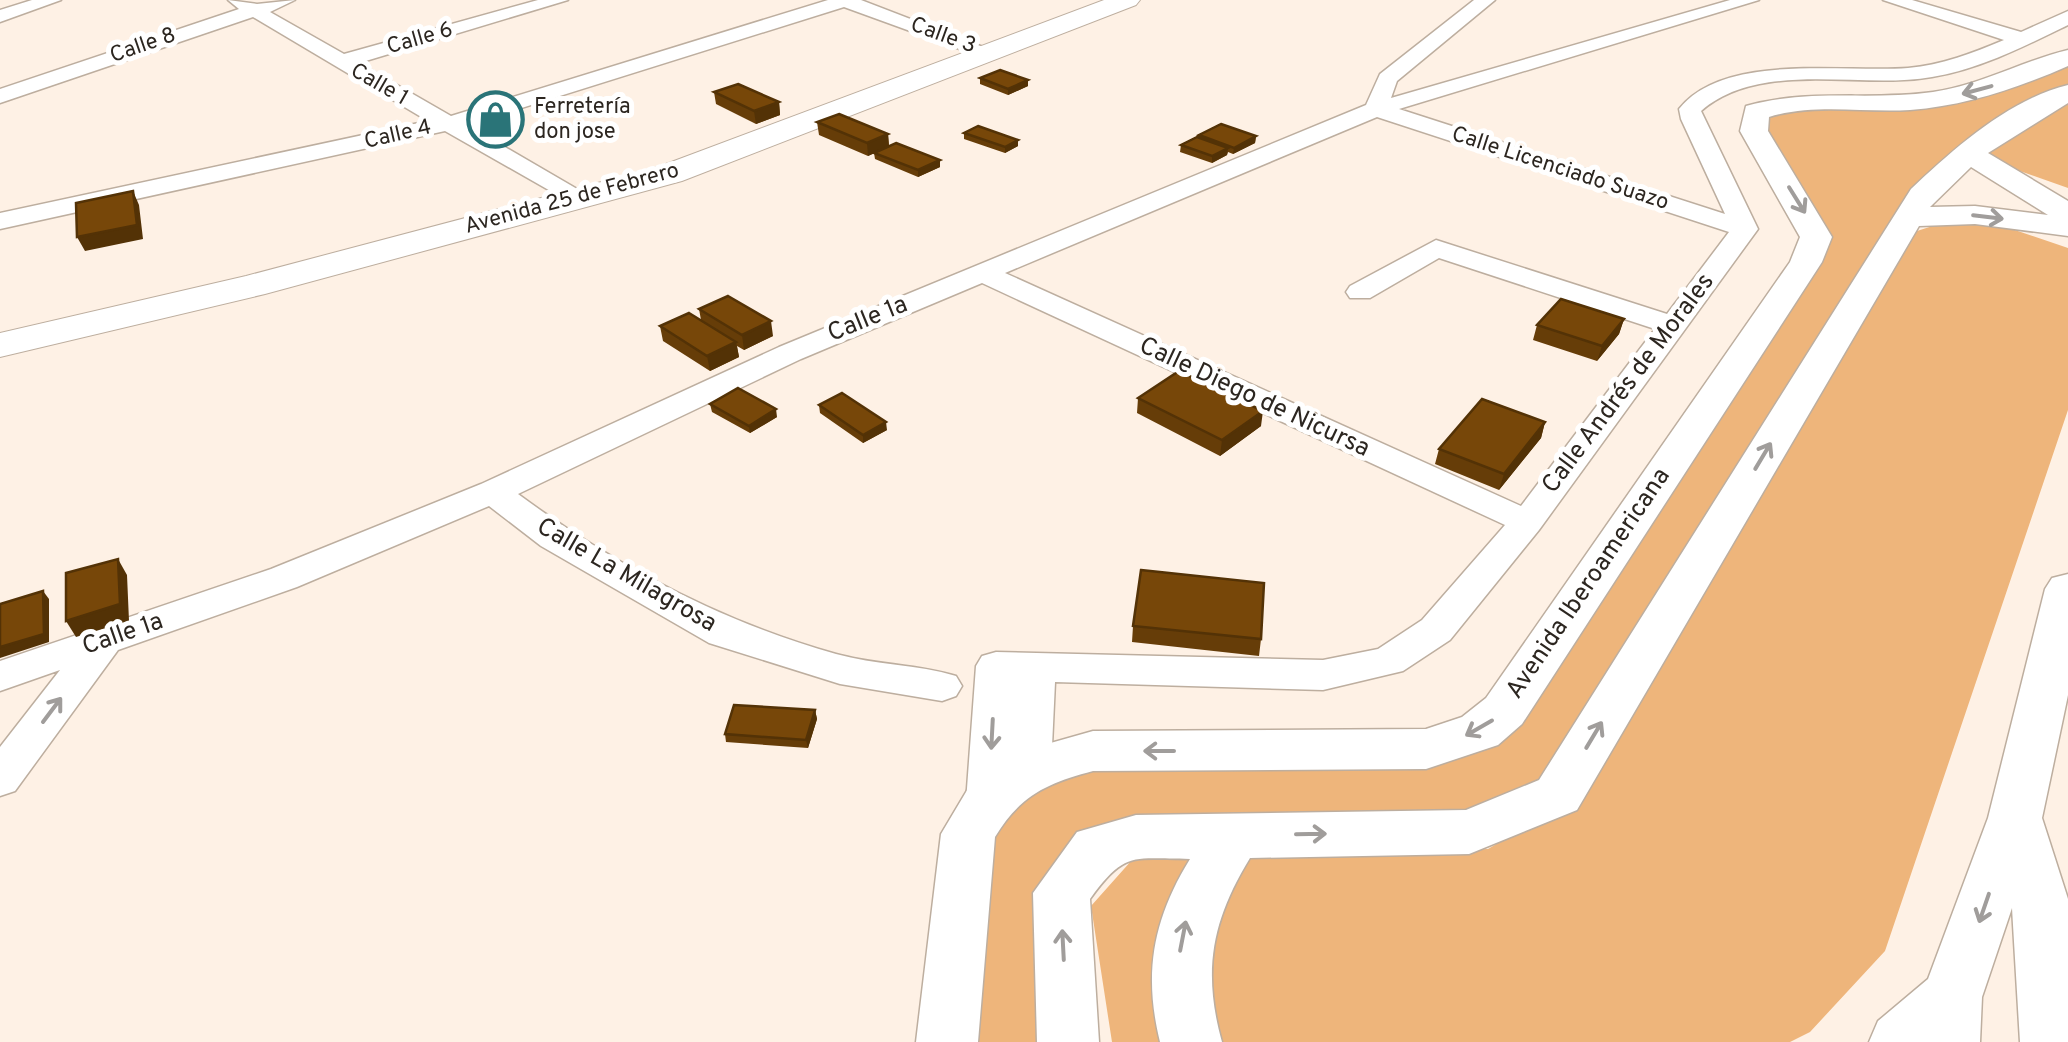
<svg xmlns="http://www.w3.org/2000/svg" width="2068" height="1042" viewBox="0 0 2068 1042" font-family="Overpass,sans-serif">
	<style>
		.green { fill: #eeb57b }
		.lines { fill: none; stroke-linecap: round; stroke-linejoin: round }
		.minor-casing { stroke: #bdae9f; stroke-width: 3 }
		.tertiary-casing { stroke: #bdae9f; stroke-width: 3 }
		.secondary-casing { stroke: #bdae9f; stroke-width: 2 }
		.minor { fill: #fff; fill-rule: evenodd }
		.tertiary { fill: #fff; fill-rule: evenodd }
		.secondary { fill: #fff; fill-rule: evenodd }
		.wall { fill: #663d08 }
		.shaded-wall { fill: #533206 }
		.building { fill: #774709; stroke: #533206; stroke-width: 2.5 }
		.oneway { stroke: #a09d9b }
		.labels { text-anchor: middle; dominant-baseline: central; stroke-width: 10; stroke-linejoin: round; paint-order: stroke }
		.far-street-label { font-size: 22px; fill: #2c2620; stroke: #fff }
		.far-poi-label { font-size: 22px; fill: #2c2620; stroke: #fff; text-anchor: start }
		.street-label { font-size: 25px; fill: #2c2620; stroke: #fff }
	</style>
	<rect width="100%" height="100%" fill="#fef1e5"/>
	<path class="green" d="M2068,59V89L1958,150L1534,792L1463,818L1082,839L1046,1042H964L978,842L1038,775L1490,737L1823,236L1760,132L1762,113L1792,104H1918Z
		M2068,103V188L1983,158L2042,115Z
		M1942,223L2003,226L2068,248V410L1885,951L1810,1032L1790,1042H1112L1091,906L1132,860L1488,849L1588,790L1917,231Z"/>
	<g class="lines">
		<defs>
			<path id="minor" d="M32,0H61L0,22V10Z
				M228,0L257,4L295,0L270,12L344,54L538,0H568L359,63L451,116L828,0H861L996,52L979,56L844,7L467,125L584,193L587,198L584,203L575,205L445,131L0,229V213L428,121L253,17L0,103V89L239,9Z
				M1474,0H1495L1397,81L1391,98L1730,0H1759L1399,109L1725,214L1681,119L1679,109C1724,52 1843,73 1908,68C1942,65 1973,53 2004,40L1883,0H1912L2021,32L2068,11V25C2025,46 1980,69 1932,77C1861,90 1760,59 1701,111L1758,229L1539,530L1450,640L1403,671L1323,690L1055,682L1051,768L1045,780L1030,785L1015,780L1011,773L1010,802L1003,814L988,820L973,814L966,802L976,666L982,656L996,652L1323,660L1378,649L1422,620L1505,525L982,283L801,359L518,494C613,564 721,622 836,654C875,665 917,664 956,676L962,686L956,696L942,701L840,684L709,643L541,546L489,506L297,587L118,650L15,791L0,796V747L60,670L0,691V661L271,569L481,484L779,347L1366,105L1380,74ZM1377,117L1729,232L1667,314L1436,240L1350,286L1346,292L1350,298H1370L1439,258L1655,329L1521,506L1005,273Z"/>
			<path id="tertiary" d="M2068,50V66C2018,88 1965,106 1910,110C1863,113 1815,103 1769,117L1768,131L1832,237L1822,262L1522,724L1498,745L1426,769L1093,771C1048,783 1020,795 995,837L978,1042H916L941,834L969,787L1012,754L1093,731L1426,729L1462,717L1486,698L1790,262L1800,237L1740,131L1746,106C1809,88 1870,101 1933,92C1981,85 2022,61 2068,50Z
				M2068,85V103L1988,153L2068,201V236L1975,224L1919,226L1577,810L1469,854L1250,858C1212,920 1202,971 1222,1042H1160C1143,973 1153,919 1190,859C1132,859 1126,850 1090,899L1099,1042H1037L1033,893L1077,832L1136,815L1466,810L1539,780L1911,189C1955,148 2008,100 2068,85ZM1971,167L2048,215L1975,206L1930,207Z
				M2068,574V695L2042,818L2068,899V1042H2020L2012,908L1982,997L1980,1042H1869L1878,1021L1928,979L1988,818L2045,589L2052,578Z"/>
			<path id="secondary" d="M1104,0H1140L1136,5L682,181L265,294L0,357V333L246,276L658,167Z"/>
		</defs>
		<use href="#minor" class="minor-casing"/>
		<use href="#tertiary" class="tertiary-casing"/>
		<use href="#secondary" class="secondary-casing"/>
		<use href="#minor" class="minor"/>
		<use href="#tertiary" class="tertiary"/>
		<use href="#secondary" class="secondary"/>
	</g>
	<path class="wall" d="M980,78L1028,80V86L1008,95L980,84Z
		M714,92L779,102L780,115L756,124L716,104Z
		M817,122L888,134L889,146L940,167L918,177L875,159L874,153L868,156L819,135Z
		M964,133L1018,146L1005,153L964,139Z
		M1199,135L1256,136L1255,143L1233,154L1228,152L1227,155L1212,163L1180,152L1181,145L1198,137Z
		M699,309L773,336L744,350L737,346L739,357L710,371L663,341L660,326L701,320Z
		M1624,319L1619,334L1597,361L1533,340L1537,325Z
		M1138,398L1261,426L1220,456L1137,413Z
		M710,404L777,417L750,433L712,412Z
		M819,405L887,430L863,443L820,413Z
		M1545,422L1541,438L1499,490L1435,464L1439,449Z
		M1133,626L1261,639L1259,656L1132,642Z
		M815,710L817,719L808,748L726,742L725,734Z"/>
	<path class="shaded-wall" d="M1028,80V86L1008,95V89Z
		M779,102L780,115L756,124L754,111Z
		M888,134L889,147L868,156L867,143Z
		M1256,136L1255,143L1233,154L1234,148Z
		M1018,140V146L1005,153V147Z
		M1228,148L1227,155L1212,163V156Z
		M940,160V167L918,177V170Z
		M133,191L139,205L143,239L85,251L77,237Z
		M1624,319L1619,334L1597,361L1602,346Z
		M771,321L773,336L744,350L742,335Z
		M736,342L739,357L710,371L707,356Z
		M776,409L777,417L750,433L749,426Z
		M1263,411L1261,426L1220,456L1222,440Z
		M886,422L887,430L863,443V435Z
		M1545,422L1541,438L1499,490L1504,474Z
		M118,559L127,575L129,621L76,637L66,621Z
		M43,591L49,599V642L0,658V647Z
		M815,710L817,719L808,748L806,740Z"/>
	<path class="building" d="M1000,70L1028,80L1008,89L980,78Z
		M738,84L779,102L754,111L714,92Z
		M839,114L888,134L867,143L817,122Z
		M1221,124L1256,136L1234,148L1199,135Z
		M978,126L1018,140L1005,147L964,133Z
		M1197,137L1228,148L1212,156L1181,145Z
		M896,143L940,160L918,170L874,153Z
		M133,191L137,225L77,237L76,203Z
		M728,296L771,321L742,335L699,309Z
		M1561,299L1624,319L1602,346L1537,325Z
		M689,313L736,342L707,356L660,326Z
		M1179,371L1263,411L1222,440L1138,398Z
		M738,388L776,409L749,426L710,404Z
		M842,393L886,422L863,435L819,405Z
		M1482,399L1545,422L1504,474L1439,449Z
		M118,559L120,604L66,621V573Z
		M1141,570L1264,583L1261,639L1133,626Z
		M43,591L44,634L0,647V604Z
		M734,705L815,710L806,740L725,734Z"/>
	<defs><path id="oneway-shaft" d="M-6 0H5M1.5-3L5.5 0L1.5 3" fill="none" stroke-width="1.6" stroke-linecap="round" stroke-linejoin="round" transform="scale(2.5)"/></defs>
	<g class="oneway">
		<use href="#oneway-shaft" transform="translate(1977 90) rotate(165)"/>
		<use href="#oneway-shaft" transform="translate(1797 200) rotate(58)"/>
		<use href="#oneway-shaft" transform="translate(1988 217) rotate(7)"/>
		<use href="#oneway-shaft" transform="translate(1763 456) rotate(-59)"/>
		<use href="#oneway-shaft" transform="translate(52 710) rotate(-53)"/>
		<use href="#oneway-shaft" transform="translate(1479 728) rotate(150)"/>
		<use href="#oneway-shaft" transform="translate(992 734) rotate(93)"/>
		<use href="#oneway-shaft" transform="translate(1594 735) rotate(-59)"/>
		<use href="#oneway-shaft" transform="translate(1159 751) rotate(180)"/>
		<use href="#oneway-shaft" transform="translate(1311 834) rotate(-1)"/>
		<use href="#oneway-shaft" transform="translate(1984 908) rotate(109)"/>
		<use href="#oneway-shaft" transform="translate(1183 936) rotate(-79)"/>
		<use href="#oneway-shaft" transform="translate(1063 945) rotate(-93)"/>
	</g>
	<defs>
		<symbol id="shop-ring" viewBox="-11 -11 22 22"><circle r="9.5" fill="#fff" stroke="#2a7478" stroke-width="1.5"/><path d="M-5-2.5h2.3a2.7 3.5 0 0 1 5.4 0H5L5.5 6h-11ZM-1.5-2.5h3a1.5 2.3 0 0 0-3 0Z" fill="#2a7478"/></symbol>
	</defs>
	<g fill-rule="evenodd">
		<use href="#shop-ring" x="464" y="88" width="63" height="63"/>
	</g>
	<g class="labels">
		<g class="far-street-label">
			<text transform="translate(943 36) rotate(20)">Calle 3</text>
			<text transform="translate(420 39) rotate(-16)">Calle 6</text>
			<text transform="translate(143 46) rotate(-19)">Calle 8</text>
			<text transform="translate(379 85) rotate(30)">Calle 1</text>
			<text transform="translate(398 135) rotate(-13)">Calle 4</text>
			<text transform="translate(1560 169) rotate(18)">Calle Licenciado Suazo</text>
			<text transform="translate(572 199) rotate(-15)">Avenida 25 de Febrero</text>
		</g>
		<g class="far-poi-label">
			<text x="534" y="107">Ferretería<tspan x="534" dy="25">don jose</tspan></text>
		</g>
		<g class="street-label">
			<text transform="translate(868 320) rotate(-22)">Calle 1a</text>
			<text transform="translate(1629 384) rotate(-53)">Calle Andrés de Morales</text>
			<text transform="translate(1254 398) rotate(25)">Calle Diego de Nicursa</text>
			<text transform="translate(626 576) rotate(30)">Calle La Milagrosa</text>
			<text transform="translate(1589 584) rotate(-56)">Avenida Iberoamericana</text>
			<text transform="translate(123 635) rotate(-19)">Calle 1a</text>
		</g>
	</g>
</svg>
